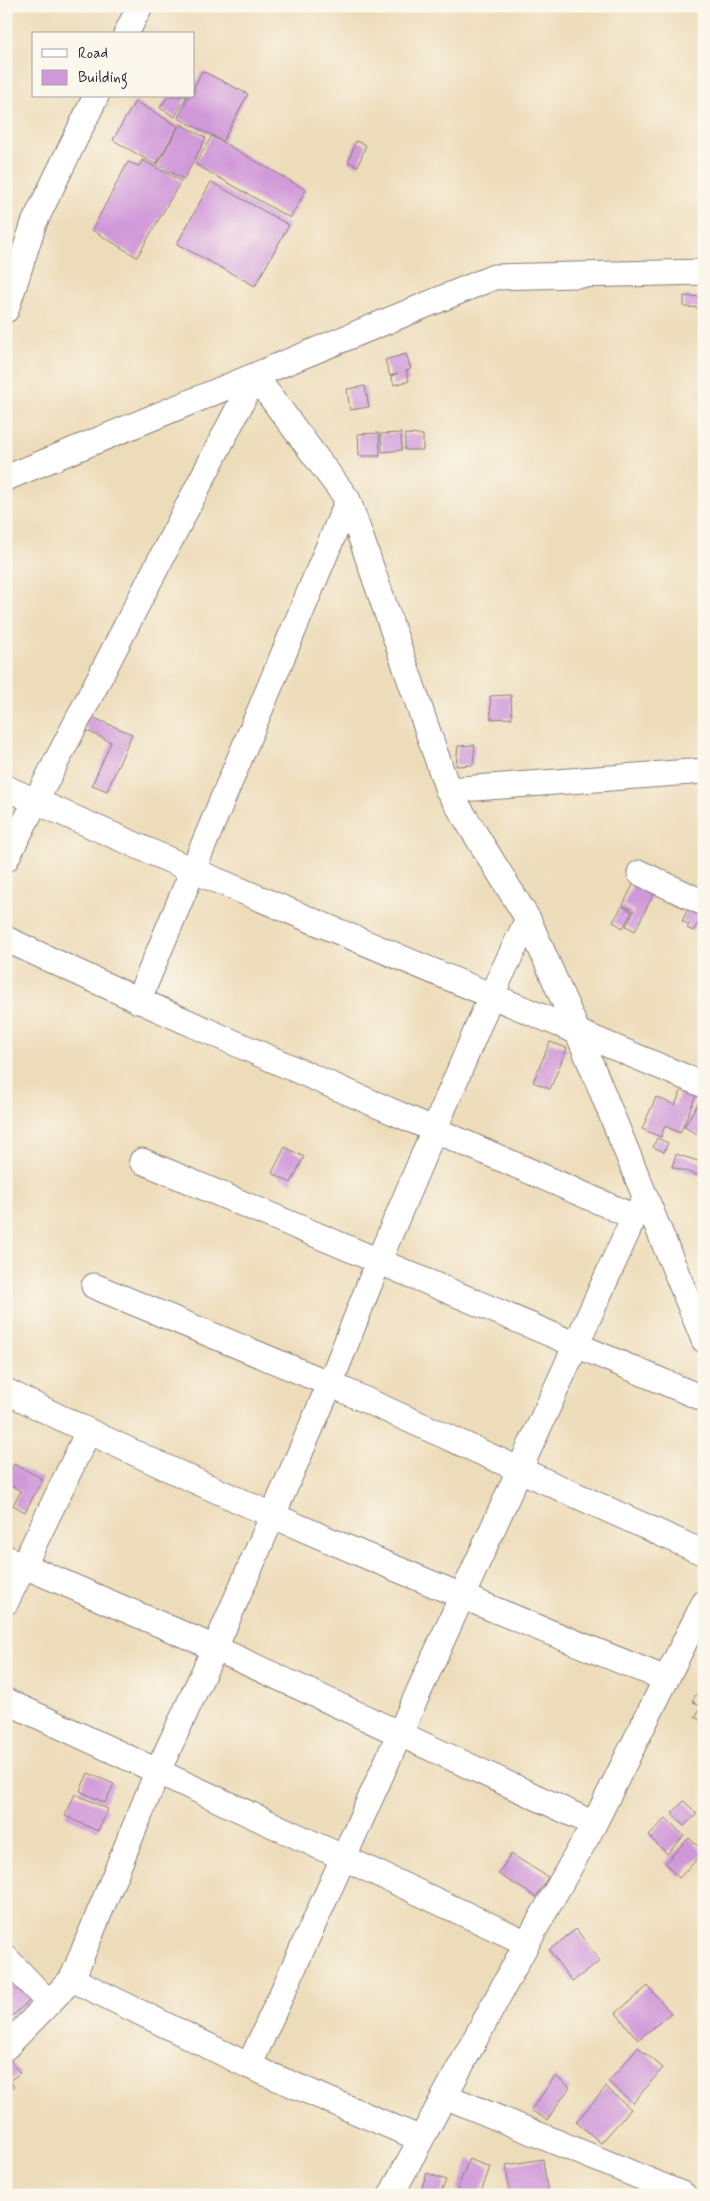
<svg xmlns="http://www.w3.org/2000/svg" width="710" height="2201" viewBox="0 0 710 2201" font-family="Mynerve,sans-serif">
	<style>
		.building { fill: #d098d9 }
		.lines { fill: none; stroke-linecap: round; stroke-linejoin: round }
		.minor-casing { stroke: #887f7a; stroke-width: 27 }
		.minor { stroke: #fff; stroke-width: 25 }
	</style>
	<rect width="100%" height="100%" fill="#fbf7ec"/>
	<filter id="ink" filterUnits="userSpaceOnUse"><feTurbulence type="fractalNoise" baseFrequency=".02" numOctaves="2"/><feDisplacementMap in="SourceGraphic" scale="10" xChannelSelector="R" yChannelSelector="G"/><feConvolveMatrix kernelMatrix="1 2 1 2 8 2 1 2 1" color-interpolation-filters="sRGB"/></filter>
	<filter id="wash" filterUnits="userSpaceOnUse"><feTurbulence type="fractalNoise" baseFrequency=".0096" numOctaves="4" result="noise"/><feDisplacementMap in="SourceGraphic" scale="20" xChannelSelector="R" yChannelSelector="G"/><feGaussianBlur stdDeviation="1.12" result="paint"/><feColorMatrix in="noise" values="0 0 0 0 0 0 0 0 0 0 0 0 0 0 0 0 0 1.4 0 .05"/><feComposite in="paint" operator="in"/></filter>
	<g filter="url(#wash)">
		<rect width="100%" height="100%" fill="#eddcb9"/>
		<g id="blocks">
			<path class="building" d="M202,71L248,94L223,141L178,118L189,96H194V87Z
				M168,96H187L175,117L160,108Z
				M135,101L178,126L156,165L113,140Z
				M180,124L206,138L184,179L157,165Z
				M212,136L306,190L290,218L195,164Z
				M356,141L366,145L358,166L348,162Z
				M142,160L181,181L137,257L92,230L128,162L139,166Z
				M211,182L289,225L255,286L177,244Z
				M684,296L703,297L702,308L684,307Z
				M406,354L411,369L406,371L409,381L394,385L391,376L398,373L390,376L385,360Z
				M365,386L369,407L350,410L347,389Z
				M379,433L380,456H359L358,434Z
				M401,433L402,450L382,452L381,434Z
				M405,434L423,435V450H405Z
				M511,695L512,718L491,719L490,696Z
				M85,714L132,734L107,791L92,785L111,742L87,731L88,728L81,725Z
				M475,745L473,765L456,766L458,746Z
				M634,883L654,893L635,931L626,926L634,911L623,905Z
				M622,906L632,912L623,928L613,922Z
				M689,907L704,914L693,931L687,928L689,925L682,921Z
				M550,1042L567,1048L550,1089L533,1082Z
				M684,1085L698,1091L680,1133L665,1126L661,1137L642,1129L656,1097L675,1105Z
				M704,1093V1138L684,1127Z
				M657,1138L668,1143L664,1152L653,1147Z
				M285,1147L304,1157L291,1183L272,1173Z
				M676,1154L704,1163L700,1176L672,1167Z
				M14,1464L43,1479L25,1512L13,1505L21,1491L6,1483V1478Z
				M701,1687L704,1689V1723L695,1717L701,1707L692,1701Z
				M88,1773L114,1784L105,1803L80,1791Z
				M75,1794L108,1809L98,1831L65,1816Z
				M684,1801L697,1814L684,1826L672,1813Z
				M666,1818L684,1836L667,1854L649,1836Z
				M689,1838L704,1852L679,1878L665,1863Z
				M511,1854L548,1877L536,1897L498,1874Z
				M576,1929L600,1961L572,1982L549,1950Z
				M15,1974L35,1996L11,2017L6,2011V1982Z
				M648,1986L671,2013L638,2040L616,2013Z
				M638,2047L663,2068L633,2103L608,2082Z
				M10,2060L20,2073L9,2081L14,2087L6,2093V2062Z
				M555,2076L570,2087L547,2120L531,2110Z
				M606,2087L631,2109L601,2143L576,2122Z
				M469,2159L490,2167L480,2195H469L457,2190Z
				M543,2159L548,2195H510L506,2165Z
				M427,2173L446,2180L440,2195H419Z"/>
		</g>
	</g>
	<g filter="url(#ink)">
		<use href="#blocks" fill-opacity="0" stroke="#887f7a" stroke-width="1"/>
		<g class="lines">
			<defs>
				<path id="minor" d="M126,34L140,6
					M6,310L34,223L96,96
					M6,478L494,277L704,272
					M6,788L192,870L704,1085
					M448,790L704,771
					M6,859L255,376L348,500L448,790L528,919L578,1033L704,1340
					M640,873L704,903
					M6,939C213,1037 425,1124 634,1217
					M138,1001L348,500
					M142,1161L704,1399
					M94,1286L330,1384L704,1553
					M6,1391C221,1498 443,1590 666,1679
					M6,1558L215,1648L594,1824
					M6,1602L88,1432
					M6,1701L527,1943
					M6,1958L49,2003
					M72,1979L249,2066L421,2139
					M6,2047L72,1979L157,1773L215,1648L330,1384L379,1260L491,996L528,919
					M249,2066L634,1217L645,1199
					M445,2096L684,2195
					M391,2195L527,1943L594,1824L704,1603"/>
			</defs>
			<use href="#minor" class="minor-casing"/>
			<use href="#minor" class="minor"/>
		</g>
	</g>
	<rect width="710" height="2201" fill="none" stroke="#fbf7ec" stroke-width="25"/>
	<rect x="32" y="32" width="162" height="65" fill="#fbf7ec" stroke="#a4a2a5"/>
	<rect x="42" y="49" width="25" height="8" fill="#ffffff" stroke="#a4a2a5"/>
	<text x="78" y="58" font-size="15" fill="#22223b">Road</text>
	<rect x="42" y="70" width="25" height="15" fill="#d098d9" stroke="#a4a2a5"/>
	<text x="78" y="82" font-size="15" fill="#22223b">Building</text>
</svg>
